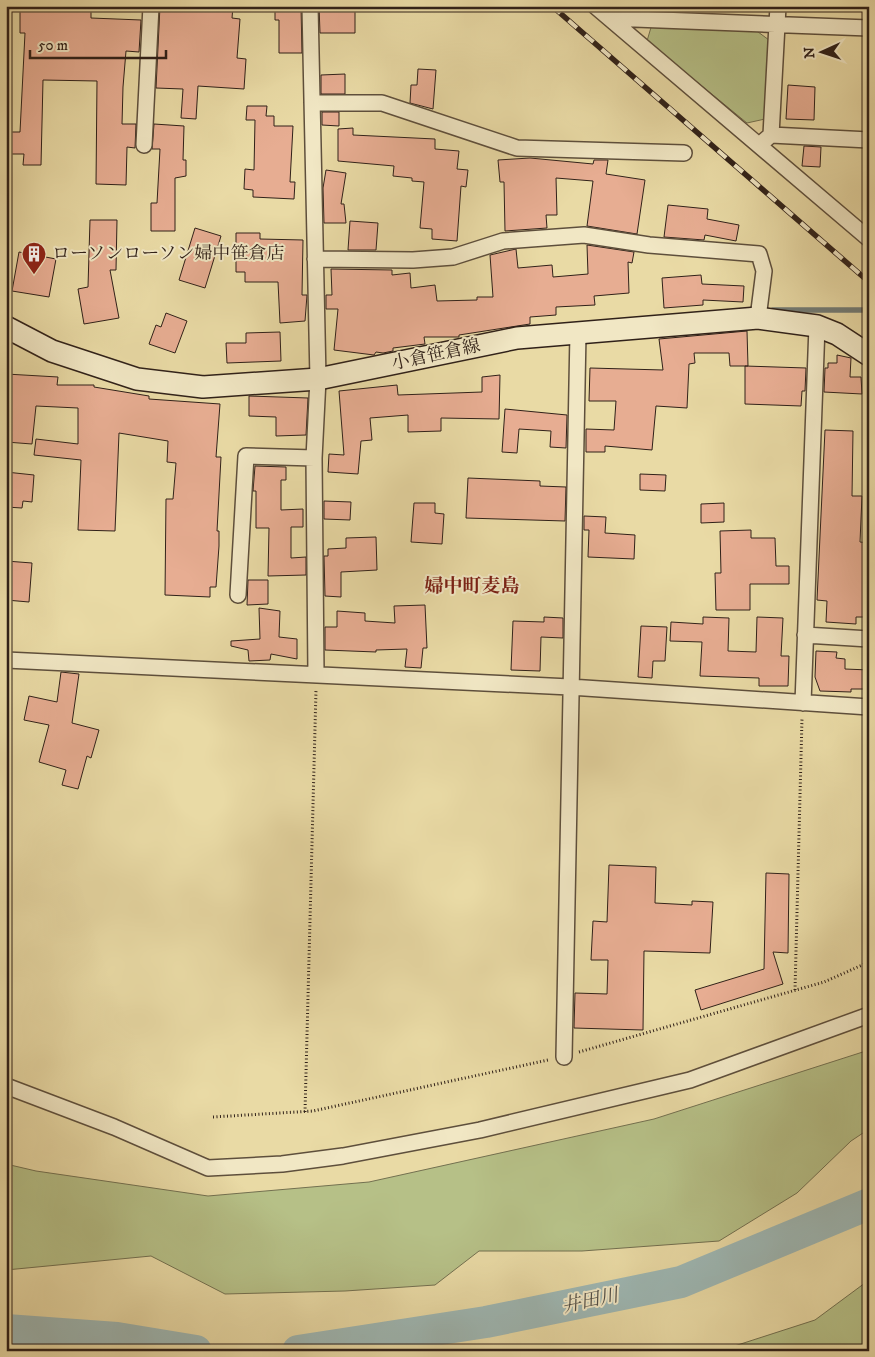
<svg xmlns="http://www.w3.org/2000/svg" width="875" height="1357" viewBox="0 0 875 1357" font-family="'IM FELL DW Pica','Noto Serif JP',serif">
	<style>
		.green { fill: #b6c087; stroke: #737050 }
		.lines { fill: none; stroke-linecap: round; stroke-linejoin: round }
		.stream { stroke: #727b75; stroke-width: 5.5 }
		.river { stroke: #9eb7b3; stroke-width: 32 }
		.building { fill: #e7ad92; stroke: #302119 }
		.minor-casing { stroke: #5e4f3c; stroke-width: 18 }
		.secondary-casing { stroke: #302119; stroke-width: 24 }
		.path { stroke: #302119; stroke-width: 3; stroke-dasharray: 1 2.5; stroke-linecap: butt }
		.minor { stroke: #f1e7c4; stroke-width: 15 }
		.secondary { stroke: #f1e7c4; stroke-width: 21 }
		.rail-casing { stroke: #302119; stroke-width: 5.5 }
		.rail { stroke: #f1e7c4; stroke-width: 4; stroke-dasharray: 11; stroke-linecap: butt }
		.labels { text-anchor: middle; dominant-baseline: central; stroke-width: 4; stroke-linejoin: round; paint-order: stroke }
		.poi-label { font-size: 18px; fill: #302119; stroke: #f1e7c4; text-anchor: start }
		.street-label { font-size: 18px; fill: #302119; stroke: #f1e7c4 }
		.neighbourhood-label { font-size: 19px; font-weight: bold; fill: #7a1f14; stroke: #f1e7c4 }
		.water-label { font-size: 19px; font-style: italic; fill: #514e47; stroke: #f1e7c4 }
	</style>
	<rect width="100%" height="100%" fill="#e9daa5"/>
	<filter id="stains"><feTurbulence type="fractalNoise" baseFrequency=".004" numOctaves="4"/><feColorMatrix values="0 0 0 0 .2 0 0 0 0 .09 0 0 0 0 .02 0 0 0 .5 -.17"/></filter>
	<radialGradient id="worn" r=".72"><stop offset=".6" stop-color="#630" stop-opacity="0"/><stop offset="1" stop-color="#630" stop-opacity=".3"/></radialGradient>
	<path class="green" d="M652,24L754,29L769,40L765,119L747,123L647,41Z
		M869,1050V1129L851,1141L797,1193L719,1241L582,1251H479L435,1285L345,1291L225,1294L151,1256L6,1270V1164L36,1171L208,1196L369,1182L654,1119Z
		M869,1280V1351H719L815,1320Z"/>
	<g class="lines">
		<path class="stream" d="M773,310H869"/>
		<path class="river" d="M6,1330L117,1338L196,1351
			M298,1351L486,1322L681,1282L869,1204"/>
	</g>
	<path class="building" d="M20,6H91V18L141,20L139,52L126,51L123,87L122,124H136L135,148L127,147L126,185L96,184L97,81L43,80L41,165H23L24,154H10L11,132H20L25,33H20Z
		M160,6H233L232,18L240,19L237,58L246,59L244,89L198,86L196,119L181,118L183,89L156,88Z
		M275,6H301L302,53H279V20H275Z
		M319,6H355V33H320Z
		M418,69L436,70L433,109L410,103L411,85H417Z
		M345,74V94H321V75Z
		M788,85L815,87L814,120L786,119Z
		M247,106H267L266,116H274V126H293L290,182H295L294,199L253,197V190L244,189L245,169L254,170L255,120H246Z
		M322,112H339V126L322,125Z
		M154,124L184,126L183,160H186V176L175,178V231H151V203H157L160,149H152Z
		M353,128V135L435,139V149L459,151L457,169L468,170L466,187L461,186L457,241L432,239V229L420,228L424,182L412,181V178L393,176L394,166L338,161V129Z
		M804,146L821,147L820,167L802,166Z
		M530,158L593,164L594,160H608L606,174L645,180L637,234L587,226L593,181L556,178L557,215H546L547,228L505,231L504,182H500L498,160Z
		M326,170L346,173L341,204H344L346,223H324L323,188Z
		M668,205L708,209L707,219L739,225L736,241L705,235L704,240L664,237Z
		M90,220H117L116,270H110L119,318L84,324L78,289L88,287Z
		M350,221L378,223L376,250H348Z
		M195,228L221,236L205,288L179,280Z
		M236,233H260V239L303,240L302,295H307L305,321L280,323L278,282H245V272H236Z
		M587,245L634,252L632,263L628,262L629,293L594,296L595,305L556,307V315L530,317V324L459,335V337H424L425,344L393,348V351L383,353L376,352L374,355L334,350L338,309H326V295H332L331,269L392,270V275L410,273L411,288L435,285L437,301L477,300V297H493L490,255L516,249L518,268L552,265L553,277L588,274Z
		M19,252L56,259L49,297L12,291Z
		M701,275L702,284L744,286L743,302L703,300V305L664,308L662,278Z
		M166,313L187,321L175,353L149,344L156,325L161,327Z
		M747,331L748,366H730L729,353H694L695,363L689,364L687,408L656,406L652,450L605,446V452H586V429L614,430L616,401H589L590,368L663,370L659,339Z
		M280,332L281,361L227,363L226,343H246V333Z
		M837,355L851,358L850,377H861L862,394L824,392L825,368H828V363H837Z
		M745,366L806,368L805,391H802L801,406L745,404Z
		M6,374L58,377L57,385H94V387L149,396V399L220,404L216,457H221L217,531H219V546L216,587H210V597L165,595L166,499H173L176,463L167,462L168,441L119,433L115,531L78,530L81,460L34,455L36,439L78,444V408L36,406L32,444L6,442Z
		M500,375L499,419L441,418V431L408,432V415L370,418L372,440L361,441L358,474L328,472L329,454L344,455L339,391L397,385L398,395L482,392V377Z
		M249,396L308,398L306,435L276,436V417L249,416Z
		M505,409L567,415L566,448L550,447L551,431L519,429L517,453L502,452Z
		M825,430L853,431L852,496H862L860,542L869,543V617H856V624L826,622L827,601L817,600Z
		M255,466L286,467V480H281V510L303,509V527H291V558L306,557V575L268,576L269,528H256V491H253Z
		M6,472L34,475L32,502L23,501L22,508L6,507Z
		M640,474L666,475L665,491L640,490Z
		M468,478L540,481V486L566,487L565,521L466,518Z
		M324,501L351,502L350,520L324,519Z
		M414,503H435V513L444,514L442,544L411,542Z
		M724,503V522L701,523V504Z
		M584,516L606,517L605,533L635,535L634,559L588,557L589,530H584Z
		M751,530V538H775L776,566H789V584H750V610H716L715,573H721L720,531Z
		M376,537L377,570L341,572V597L325,596L324,556H328V549L346,548V538Z
		M6,561L32,563L29,602L6,600Z
		M248,580H268V604L247,605Z
		M425,605L427,648H423L421,668L405,667L407,649L376,650V652L325,650V627H337V611L365,613V621L395,623L394,606Z
		M259,608L280,611L279,637L297,639V659L271,654L270,660L249,661L248,650L231,646V641L260,639Z
		M544,617L563,618V638L541,637L540,671L511,670L513,621L544,622Z
		M703,617L729,618L728,651L756,652L757,617L783,618L781,656H789L788,686H759V678L700,676L702,642L670,641L671,622L703,624Z
		M641,626L667,627L665,661H653L652,678L638,677Z
		M816,651L837,652L836,658L845,659V669L869,670V689H851V692L820,691L815,677Z
		M61,672L79,674L72,723L99,730L91,758L87,756L78,789L62,785L66,770L39,762L49,725L24,720L29,696L57,702Z
		M609,865L656,867L655,903L692,905V901L713,902L710,953L644,951L643,1030L574,1028L575,993L607,994L608,960H591L593,921L607,922Z
		M766,873L789,874L788,953L773,952L783,984L701,1010L695,990L764,969Z"/>
	<g class="lines">
		<defs>
			<path id="minor" d="M310,6L318,379L314,458L316,674
				M595,6L869,239
				M609,18L869,28
				M312,103H382L517,148L684,153
				M771,135L778,6
				M764,141L771,135L869,140
				M144,145L151,6
				M315,259L413,260L453,257L503,241L584,235L649,245L759,254L764,271L758,318
				M238,595L246,456L314,458
				M805,635L869,639
				M6,660L570,687L869,707
				M803,703L817,326
				M564,1057L578,333
				M6,1086L114,1127L208,1168L282,1164L343,1156L480,1130L690,1080L869,1015"/>
			<path id="secondary" d="M6,327L52,351L137,379L203,387L318,379L517,338L758,318L817,326L837,334L869,355"/>
		</defs>
		<use href="#minor" class="minor-casing"/>
		<use href="#secondary" class="secondary-casing"/>
		<path class="path" d="M795,990L802,718
			M579,1052L824,982L869,962
			M305,1112L316,690
			M213,1117L313,1111L548,1060"/>
		<use href="#minor" class="minor"/>
		<use href="#secondary" class="secondary"/>
		<defs>
			<path id="rail" d="M552,6L869,282"/>
		</defs>
		<use href="#rail" class="rail-casing"/>
		<use href="#rail" class="rail"/>
	</g>
	<defs>
		<symbol id="building-pin" viewBox="-11 -11 22 30"><path d="M0 17L-7.5 6A9.5 9.5 0 1 1 7.5 6Z" fill="#8f2418" stroke="#f1e7c4"/><path d="M-4-6H4V6H1V3H-1V6H-4ZM-2.5-4.3h1.7v1.8h-1.7ZM.8-4.3h1.7v1.8H.8ZM-2.5-1h1.7V.8h-1.7ZM.8-1h1.7V.8H.8Z" fill="#fff"/></symbol>
	</defs>
	<g fill-rule="evenodd">
		<use href="#building-pin" x="20" y="240" width="28" height="38"/>
	</g>
	<g class="labels">
		<g class="poi-label">
			<text x="52" y="254">ローソンローソン婦中笹倉店</text>
		</g>
		<g class="street-label">
			<text transform="translate(436 355) rotate(-12)">小倉笹倉線</text>
		</g>
		<g class="neighbourhood-label">
			<text x="472" y="586">婦中町麦島</text>
		</g>
		<g class="water-label">
			<text transform="translate(590 1301) rotate(-12)">井田川</text>
		</g>
	</g>
	<rect width="875" height="1357" fill="none" stroke="#e9daa5" stroke-width="25"/>
	<rect x="8" y="8" width="860" height="1342" fill="none" stroke="#302119" stroke-width="2.5"/>
	<rect x="12" y="12" width="850" height="1332" fill="none" stroke="#302119"/>
	<g transform="translate(822 52) rotate(267)" stroke="#f1e7c4" stroke-width="4" paint-order="stroke">
	<path d="M0-4L9 19L0 12L-9 19Z" fill="#302119"/>
	<text y="-8" font-size="14" font-weight="bold" text-anchor="middle" fill="#302119">N</text>
	</g>
	<path d="M30 50v8h136v-8" fill="none" stroke="#302119" stroke-width="2.5"/>
	<text x="38" y="50" font-size="15" fill="#302119" stroke="#f1e7c4" stroke-width="4" paint-order="stroke">50 m</text>
	<rect width="100%" height="100%" filter="url(#stains)"/>
	<rect width="100%" height="100%" fill="url(#worn)"/>
</svg>
